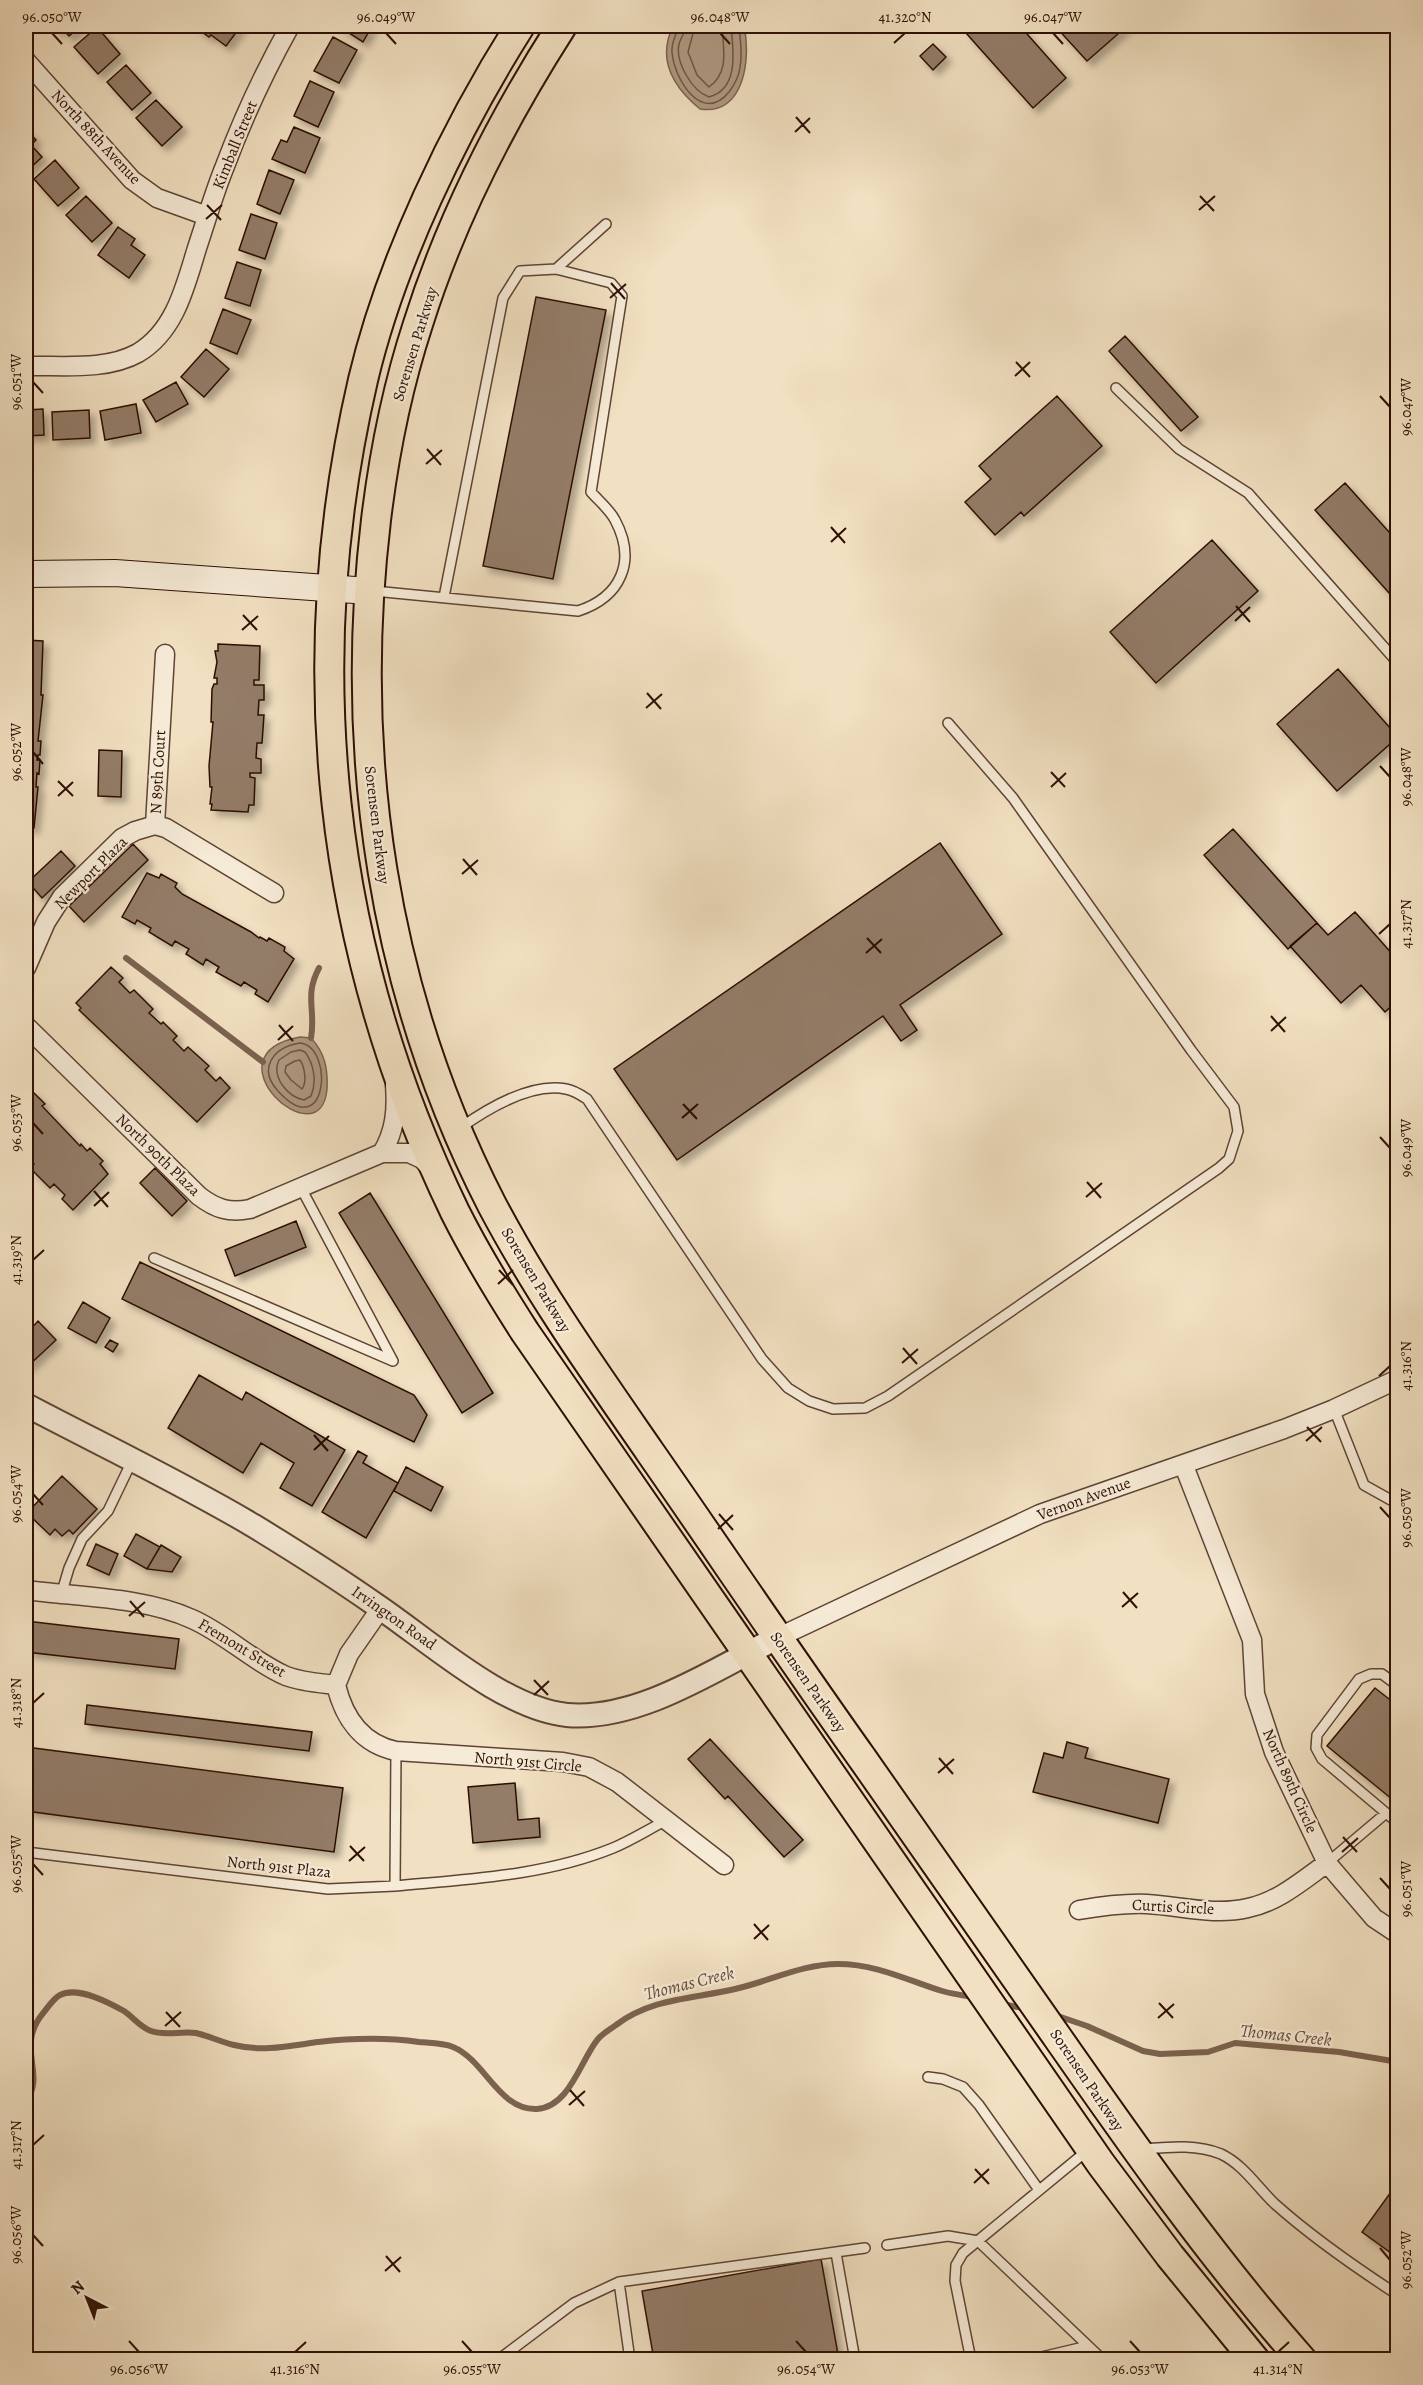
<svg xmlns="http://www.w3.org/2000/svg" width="1423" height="2385" viewBox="0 0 1423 2385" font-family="Alegreya,serif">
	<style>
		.water { fill: #af9981; stroke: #7b624f; stroke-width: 1.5 }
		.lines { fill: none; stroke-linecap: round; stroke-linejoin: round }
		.shore { stroke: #6e5443; stroke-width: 1.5 }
		.stream { stroke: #7b624f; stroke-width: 6 }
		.building { fill: #937c67; stroke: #2e0f05; stroke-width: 1.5; filter: url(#shadow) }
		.service-casing { stroke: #5f4334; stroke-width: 12 }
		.minor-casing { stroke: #5f4334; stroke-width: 21 }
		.tertiary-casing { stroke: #5f4334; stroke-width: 26 }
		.secondary-casing { stroke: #2e0f05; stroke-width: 28 }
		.primary-casing { stroke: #2e0f05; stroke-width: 32 }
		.service { stroke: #f6ebd7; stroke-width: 9 }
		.minor { stroke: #f6ebd7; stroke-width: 18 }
		.tertiary { stroke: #f6ebd7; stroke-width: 22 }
		.secondary { stroke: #f6ebd7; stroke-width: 26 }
		.primary { stroke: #f1e0c1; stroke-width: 28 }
		.ticks { fill: none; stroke: #2e0f05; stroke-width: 2 }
		.labels { text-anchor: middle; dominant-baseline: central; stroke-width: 4.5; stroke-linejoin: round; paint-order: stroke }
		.street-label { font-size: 16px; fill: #2e0f05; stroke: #f6ebd7 }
		.water-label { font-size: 18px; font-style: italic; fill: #684d3d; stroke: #f6ebd7 }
		.neatline { fill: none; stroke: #2e0f05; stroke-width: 2 }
		.ticks-label { font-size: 15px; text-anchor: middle; fill: #2e0f05 }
	</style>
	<defs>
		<filter id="shadow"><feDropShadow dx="5.5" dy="5.5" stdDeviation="3" flood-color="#0004"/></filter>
	</defs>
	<rect width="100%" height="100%" fill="#f1e0c1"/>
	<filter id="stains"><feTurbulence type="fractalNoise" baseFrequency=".00333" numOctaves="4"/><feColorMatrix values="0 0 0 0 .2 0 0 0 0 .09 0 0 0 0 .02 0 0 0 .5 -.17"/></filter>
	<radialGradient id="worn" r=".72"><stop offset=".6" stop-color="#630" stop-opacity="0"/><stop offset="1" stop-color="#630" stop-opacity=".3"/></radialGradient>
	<path class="water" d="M673,26H744C751,57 745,116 700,109C673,87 657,59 673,26Z
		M300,1037L311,1038C325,1053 328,1069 327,1089C321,1161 203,1055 300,1037Z"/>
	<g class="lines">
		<path class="shore" d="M678,26C677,35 671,42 672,52C674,79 702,125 729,92C735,84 739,77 740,67C743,54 740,39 739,26
			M686,26C685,33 681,37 679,44C675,62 692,91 709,97C740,89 733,49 731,26
			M695,26L688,52L697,75L709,87C730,72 723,48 722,26
			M300,1043C335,1047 327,1145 278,1091C257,1068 274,1047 300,1043Z
			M300,1050L305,1052C314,1064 317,1082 311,1096L304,1100C288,1097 271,1077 279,1060L291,1052Z
			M295,1061L300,1060C305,1068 307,1082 302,1089L291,1080L285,1072L286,1066Z"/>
		<path class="stream" d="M126,958L263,1062
			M311,1038C316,1010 304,996 319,968
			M1002,2004L1028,2009
			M1055,2015L1087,2026L1143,2051L1160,2054L1208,2052L1235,2043L1339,2052L1398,2062
			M26,2101C47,2074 14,2047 44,2012C48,2007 54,1998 60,1995C78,1986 108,2002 124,2011C133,2017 140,2027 151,2031C164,2036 181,2031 196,2033C209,2036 221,2042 234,2045C263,2052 289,2046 318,2042C352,2038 385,2037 419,2042C430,2043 443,2043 453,2047C485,2060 499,2111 537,2109C570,2107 581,2059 598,2039C603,2033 611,2029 616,2025C653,1997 696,1999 739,1988C772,1980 804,1964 838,1964C876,1964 907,1980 942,1991C952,1994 964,1995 975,1998"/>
	</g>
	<path class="building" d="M52,26H81L69,36L61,27L57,31Z
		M196,26H241L226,46L211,35L209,37L195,27Z
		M338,26H372L363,42Z
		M975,26H1020L1066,78L1033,108L966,33Z
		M1055,26H1127L1087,61Z
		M97,27L120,54L98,74L74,47Z
		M333,37L357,50L339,83L314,71Z
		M933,44L946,57L933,70L920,56Z
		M126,65L151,93L132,110L107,82Z
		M310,81L334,92L318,127L294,116Z
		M156,100L182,127L162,146L136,118Z
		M294,127L320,138L305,173L272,159L281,140L287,142Z
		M26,129L36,140L31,145L42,157L26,172Z
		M55,160L79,188L58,206L34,179Z
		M269,170L294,180L280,214L257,204Z
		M86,196L112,223L92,242L66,215Z
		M251,214L277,223L265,259L239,250Z
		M118,227L135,239L131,245L145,255L129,278L98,255Z
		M237,262L261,270L250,306L225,298Z
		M536,297L606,310L553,579L483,566Z
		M223,309L251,320L237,354L210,343Z
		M1125,336L1198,417L1181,431L1109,351Z
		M206,349L229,369L204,397L181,377Z
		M176,382L188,404L156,422L143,400Z
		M1057,396L1102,446L1024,516L1021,512L995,535L965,502L991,479L979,466Z
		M136,404L141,433L105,440L100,411Z
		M43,409L44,435L26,436V410Z
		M89,410L90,438L53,440L52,412Z
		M1345,483L1398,542V588L1390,594L1315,510Z
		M1212,540L1258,591L1156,683L1110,632Z
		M26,640L43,641L41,695H43L38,741H41L40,755H38L37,760H40L39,774L37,773L36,787H38L34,828L26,827Z
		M218,644L260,646L259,680H254V685H264V700H259L258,715H264L262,743H257L256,758L261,759V773H250V777L255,778L254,805H249L248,812L211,810L212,804H210L212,787H210L209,766L213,722H211L212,689L214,684H217V678H214L217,662L215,651H218Z
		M1338,669L1398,737L1337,791L1277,724Z
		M99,750L122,751L121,797L98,796Z
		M1233,829L1317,923L1288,949L1204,855Z
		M940,843L1002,934L900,1005L917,1030L901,1041L883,1016L677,1160L614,1069Z
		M133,844L148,860L84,922L69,906Z
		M61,851L75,866L42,898L28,882Z
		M147,873L159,878L161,874L177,883L175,887L182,894L251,932L259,938L260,937L267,941L269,938L285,947L284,951L294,959L268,1002L255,994L257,990L244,982L241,986L216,972L219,967L206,959L203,965L186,954L189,949L175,941L172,946L149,932L151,928L137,920L135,924L122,917Z
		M1355,912L1394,956L1398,953V1000L1385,1012L1361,985L1341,1003L1290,946L1317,923L1328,935Z
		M111,967L123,978L119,982L130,993L134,990L153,1009L149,1013L161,1024L163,1022L177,1036L173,1040L184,1051L188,1047L209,1066L205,1070L216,1081L220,1077L230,1088L197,1122L79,1010L81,1008L76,1003Z
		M26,1090L29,1094L32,1091L45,1104L42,1106L80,1146L81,1144L87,1151L90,1148L103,1161L100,1164L108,1174L73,1210L62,1199L65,1195L54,1184L50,1188L30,1168L34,1164L26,1155Z
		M155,1168L187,1201L172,1216L140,1183Z
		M370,1193L493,1393L462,1413L339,1213Z
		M296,1221L306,1247L235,1276L225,1250Z
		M140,1262L414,1395L427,1415L414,1442L122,1299Z
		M83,1302L110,1318L96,1343L68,1328Z
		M38,1321L56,1340L26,1368V1334Z
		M110,1340L118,1344L113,1352L105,1347Z
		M199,1375L242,1400L246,1392L345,1450L312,1506L280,1488L294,1463L261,1443L243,1473L168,1428Z
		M358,1451L367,1456L363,1463L398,1483L366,1538L322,1512Z
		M406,1467L443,1487L431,1511L394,1491Z
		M62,1476L97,1509L73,1534L69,1530L62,1536L55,1529L50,1535L27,1513Z
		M136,1534L160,1547L147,1569L124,1556Z
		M96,1544L118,1554L109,1575L87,1565Z
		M161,1545L181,1557L172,1572L147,1569Z
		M26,1621L179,1639L175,1669L26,1652Z
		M1375,1688L1398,1706V1804L1327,1746Z
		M87,1705L312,1732L309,1751L85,1724Z
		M710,1739L803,1840L784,1857L728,1796L725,1799L688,1759Z
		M1067,1742L1088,1748L1085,1758L1169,1779L1158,1823L1033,1792L1044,1753L1063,1758Z
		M26,1747L343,1788L334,1852L26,1811Z
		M515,1783L518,1820L539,1818L540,1837L473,1843L468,1787Z
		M1396,2185L1398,2186V2258L1362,2232Z
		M821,2259L839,2360H654L642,2291Z"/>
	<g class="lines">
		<defs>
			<path id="service" d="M556,269L606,224
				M1116,388L1179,449L1248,493L1398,663
				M374,591L578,611C621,597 637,561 615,520C610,510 599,501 591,492L622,296L611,283L556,269L520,271L503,298L444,597
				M460,1128C487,1109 531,1082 566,1089C573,1090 581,1095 587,1099L762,1359L788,1388L809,1401L833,1409L865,1408L888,1396L1219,1168L1229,1159L1238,1131L1234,1107L1191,1050L1013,798L948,723
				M154,1258L393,1361L301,1188
				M1334,1409L1364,1485L1398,1504
				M61,1595L69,1568L82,1539L108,1511L132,1461
				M1398,1686L1382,1674H1371L1359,1679L1317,1735L1316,1748L1322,1759L1398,1823
				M26,1852L328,1889L395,1886L396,1751
				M1327,1863L1385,1814
				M395,1886C469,1879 544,1876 613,1848C632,1840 649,1829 667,1820
				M928,2077L943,2079L963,2087L979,2105L1039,2190
				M1143,2149C1169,2147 1196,2144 1221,2154C1244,2165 1257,2187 1275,2204C1313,2238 1355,2267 1398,2295
				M887,2245L948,2236L978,2241L1103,2360
				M836,2253L855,2360
				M498,2360L574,2303L619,2282
				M630,2360L619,2282L865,2248
				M971,2360L955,2281L956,2265L963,2253L1088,2150
				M1029,2360L1088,2346L1089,2360"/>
			<path id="minor" d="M26,61L132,180L157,198L207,216
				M26,366C61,365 106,371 138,353C175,331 185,287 197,248C206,221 214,193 225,166C243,118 265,71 290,26
				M155,825L165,654
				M155,825L166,828L274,893
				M26,968L46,922L62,897L122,838L135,831L155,825
				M26,1026L199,1196C216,1209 229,1213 250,1209L382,1153H409L422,1159L433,1171
				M382,1153C395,1131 397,1110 395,1085
				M1184,1466L1252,1640L1255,1694L1274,1752L1327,1863L1374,1918L1398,1934
				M26,1590C78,1597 144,1597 192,1619C226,1634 252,1661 286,1676C302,1682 319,1683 336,1685
				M777,1638L1040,1514L1284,1429L1334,1409L1398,1379
				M336,1685C344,1718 362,1744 396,1751L563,1762L589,1767L617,1782L724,1865
				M336,1685L349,1654L381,1608
				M1079,1910C1102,1906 1124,1903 1147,1904C1181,1906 1214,1916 1248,1908C1278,1902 1303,1880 1327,1863"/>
			<path id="tertiary" d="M26,1405C102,1445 180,1482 254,1526C295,1551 336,1577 376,1605C428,1640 504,1709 567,1715C639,1721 715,1669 777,1638"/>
			<path id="secondary" d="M26,574L115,573L369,591"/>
			<path id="primary" d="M520,26C455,129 391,261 363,380C297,665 328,949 455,1212C476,1254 500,1293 525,1332L1101,2164L1170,2256L1255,2360
				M562,26C503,118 451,219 418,324C397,388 384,454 376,520C348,755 383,993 492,1205C538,1292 594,1371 650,1452C721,1554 790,1657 862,1758C926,1849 990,1940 1053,2031C1132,2144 1210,2256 1302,2360"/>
		</defs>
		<use href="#service" class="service-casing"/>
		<use href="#minor" class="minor-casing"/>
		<use href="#tertiary" class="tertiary-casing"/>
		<use href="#secondary" class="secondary-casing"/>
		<use href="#primary" class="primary-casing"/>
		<use href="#service" class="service"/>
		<use href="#minor" class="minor"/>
		<use href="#tertiary" class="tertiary"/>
		<use href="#secondary" class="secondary"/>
		<use href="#primary" class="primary"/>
	</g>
	<path class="ticks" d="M52,33L62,44M386,33L396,44M720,33L730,44M1053,33L1063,44M894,43L905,33M796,117L810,133M795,132L810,118M1200,196L1214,211M207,205L221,220M1199,210L1215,196M206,219L222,205M611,283L625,299M610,298L626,284M1016,362L1030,377M1015,376L1030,362M33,382L43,393M1380,396L1390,407M427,449L441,465M426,464L442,450M831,527L845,543M831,542L846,528M1236,606L1250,622M243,615L257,630M1235,621L1250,607M242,630L258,616M647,693L661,709M646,708L662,694M33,752L43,764M1380,766L1390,777M1051,772L1065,787M58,781L73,796M1051,787L1066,773M58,796L73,782M463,859L477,875M462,874L478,860M1379,934L1390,924M867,938L881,953M866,953L882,939M1271,1016L1285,1032M279,1025L293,1041M1271,1031L1286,1017M278,1040L293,1026M683,1104L697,1119M682,1118L698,1104M33,1123L43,1134M1380,1137L1390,1148M1087,1182L1101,1198M94,1191L108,1207M1086,1197L1102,1183M94,1206L109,1192M33,1260L44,1250M499,1270L513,1285M498,1284L513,1270M903,1348L917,1364M902,1363L918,1349M1379,1376L1390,1366M1307,1427L1321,1442M314,1435L328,1451M1306,1441L1322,1427M314,1450L329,1436M33,1494L43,1505M1380,1507L1390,1518M719,1514L733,1530M718,1529L733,1515M1123,1592L1137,1608M130,1601L144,1617M1122,1607L1138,1593M129,1616L145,1602M534,1680L548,1695M534,1695L549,1681M33,1703L44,1693M939,1758L953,1774M938,1773L954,1759M1343,1837L1357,1852M350,1846L364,1861M1342,1852L1358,1838M349,1861L365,1847M33,1864L43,1875M1380,1878L1390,1889M754,1924L768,1940M754,1939L769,1925M1159,2003L1173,2018M166,2012L180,2027M1158,2018L1174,2004M165,2026L181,2012M570,2090L584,2106M569,2105L585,2091M33,2145L44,2135M975,2169L989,2184M974,2183L989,2169M33,2235L43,2246M1380,2248L1390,2260M386,2256L400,2272M385,2271L401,2257M129,2341L139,2352M462,2341L472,2352M796,2341L806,2352M1130,2341L1140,2352M295,2352L306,2342M1278,2352L1289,2342"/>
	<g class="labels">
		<g class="street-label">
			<text transform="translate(96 137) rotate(47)">North 88th Avenue</text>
			<text transform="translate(235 145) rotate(-68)">Kimball Street</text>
			<text transform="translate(415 344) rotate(-73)">Sorensen Parkway</text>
			<text transform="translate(158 772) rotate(-87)">N 89th Court</text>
			<text transform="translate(377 825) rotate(83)">Sorensen Parkway</text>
			<text transform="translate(91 873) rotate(-45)">Newport Plaza</text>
			<text transform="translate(158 1155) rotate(44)">North 90th Plaza</text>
			<text transform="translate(536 1280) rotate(59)">Sorensen Parkway</text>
			<text transform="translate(1084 1499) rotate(-20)">Vernon Avenue</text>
			<text transform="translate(394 1618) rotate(35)">Irvington Road</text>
			<text transform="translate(242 1648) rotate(31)">Fremont Street</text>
			<text transform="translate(808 1682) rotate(55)">Sorensen Parkway</text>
			<text transform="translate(528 1762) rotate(5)">North 91st Circle</text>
			<text transform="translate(1290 1781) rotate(66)">North 89th Circle</text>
			<text transform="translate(279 1867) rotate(6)">North 91st Plaza</text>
			<text transform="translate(1173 1907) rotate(3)">Curtis Circle</text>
			<text transform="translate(1087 2080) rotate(56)">Sorensen Parkway</text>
		</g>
		<g class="water-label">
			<text transform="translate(689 1983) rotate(-14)">Thomas Creek</text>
			<text transform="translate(1286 2035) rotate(6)">Thomas Creek</text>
		</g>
	</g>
	<rect width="1423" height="2385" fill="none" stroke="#f1e0c1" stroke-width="66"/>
	<g transform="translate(87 2298) rotate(318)" stroke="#f6ebd7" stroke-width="4.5" paint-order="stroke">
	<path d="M0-4.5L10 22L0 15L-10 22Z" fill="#2e0f05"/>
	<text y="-9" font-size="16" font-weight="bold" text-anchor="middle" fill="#2e0f05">N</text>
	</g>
	<rect x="33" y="33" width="1357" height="2319" class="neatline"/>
	<g class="ticks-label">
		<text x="52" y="22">96.050°W</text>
		<text x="386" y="22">96.049°W</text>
		<text x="720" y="22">96.048°W</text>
		<text x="905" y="22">41.320°N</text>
		<text x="1053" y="22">96.047°W</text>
		<text transform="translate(16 382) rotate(-90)" y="5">96.051°W</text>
		<text transform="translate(1406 407) rotate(-90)" y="5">96.047°W</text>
		<text transform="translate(16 752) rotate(-90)" y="5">96.052°W</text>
		<text transform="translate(1406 777) rotate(-90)" y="5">96.048°W</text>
		<text transform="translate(1406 924) rotate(-90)" y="5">41.317°N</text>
		<text transform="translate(16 1123) rotate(-90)" y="5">96.053°W</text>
		<text transform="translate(1406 1148) rotate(-90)" y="5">96.049°W</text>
		<text transform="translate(16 1260) rotate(-90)" y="5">41.319°N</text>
		<text transform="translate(1406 1366) rotate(-90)" y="5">41.316°N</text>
		<text transform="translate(16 1494) rotate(-90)" y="5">96.054°W</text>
		<text transform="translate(1406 1518) rotate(-90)" y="5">96.050°W</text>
		<text transform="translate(16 1703) rotate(-90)" y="5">41.318°N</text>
		<text transform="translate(16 1864) rotate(-90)" y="5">96.055°W</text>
		<text transform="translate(1406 1889) rotate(-90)" y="5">96.051°W</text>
		<text transform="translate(16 2145) rotate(-90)" y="5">41.317°N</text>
		<text transform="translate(16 2235) rotate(-90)" y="5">96.056°W</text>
		<text transform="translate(1406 2260) rotate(-90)" y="5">96.052°W</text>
		<text x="139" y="2374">96.056°W</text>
		<text x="295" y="2374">41.316°N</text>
		<text x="472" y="2374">96.055°W</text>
		<text x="806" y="2374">96.054°W</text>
		<text x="1140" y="2374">96.053°W</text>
		<text x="1278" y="2374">41.314°N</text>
	</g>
	<rect width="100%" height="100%" filter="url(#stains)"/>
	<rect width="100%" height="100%" fill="url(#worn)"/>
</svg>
